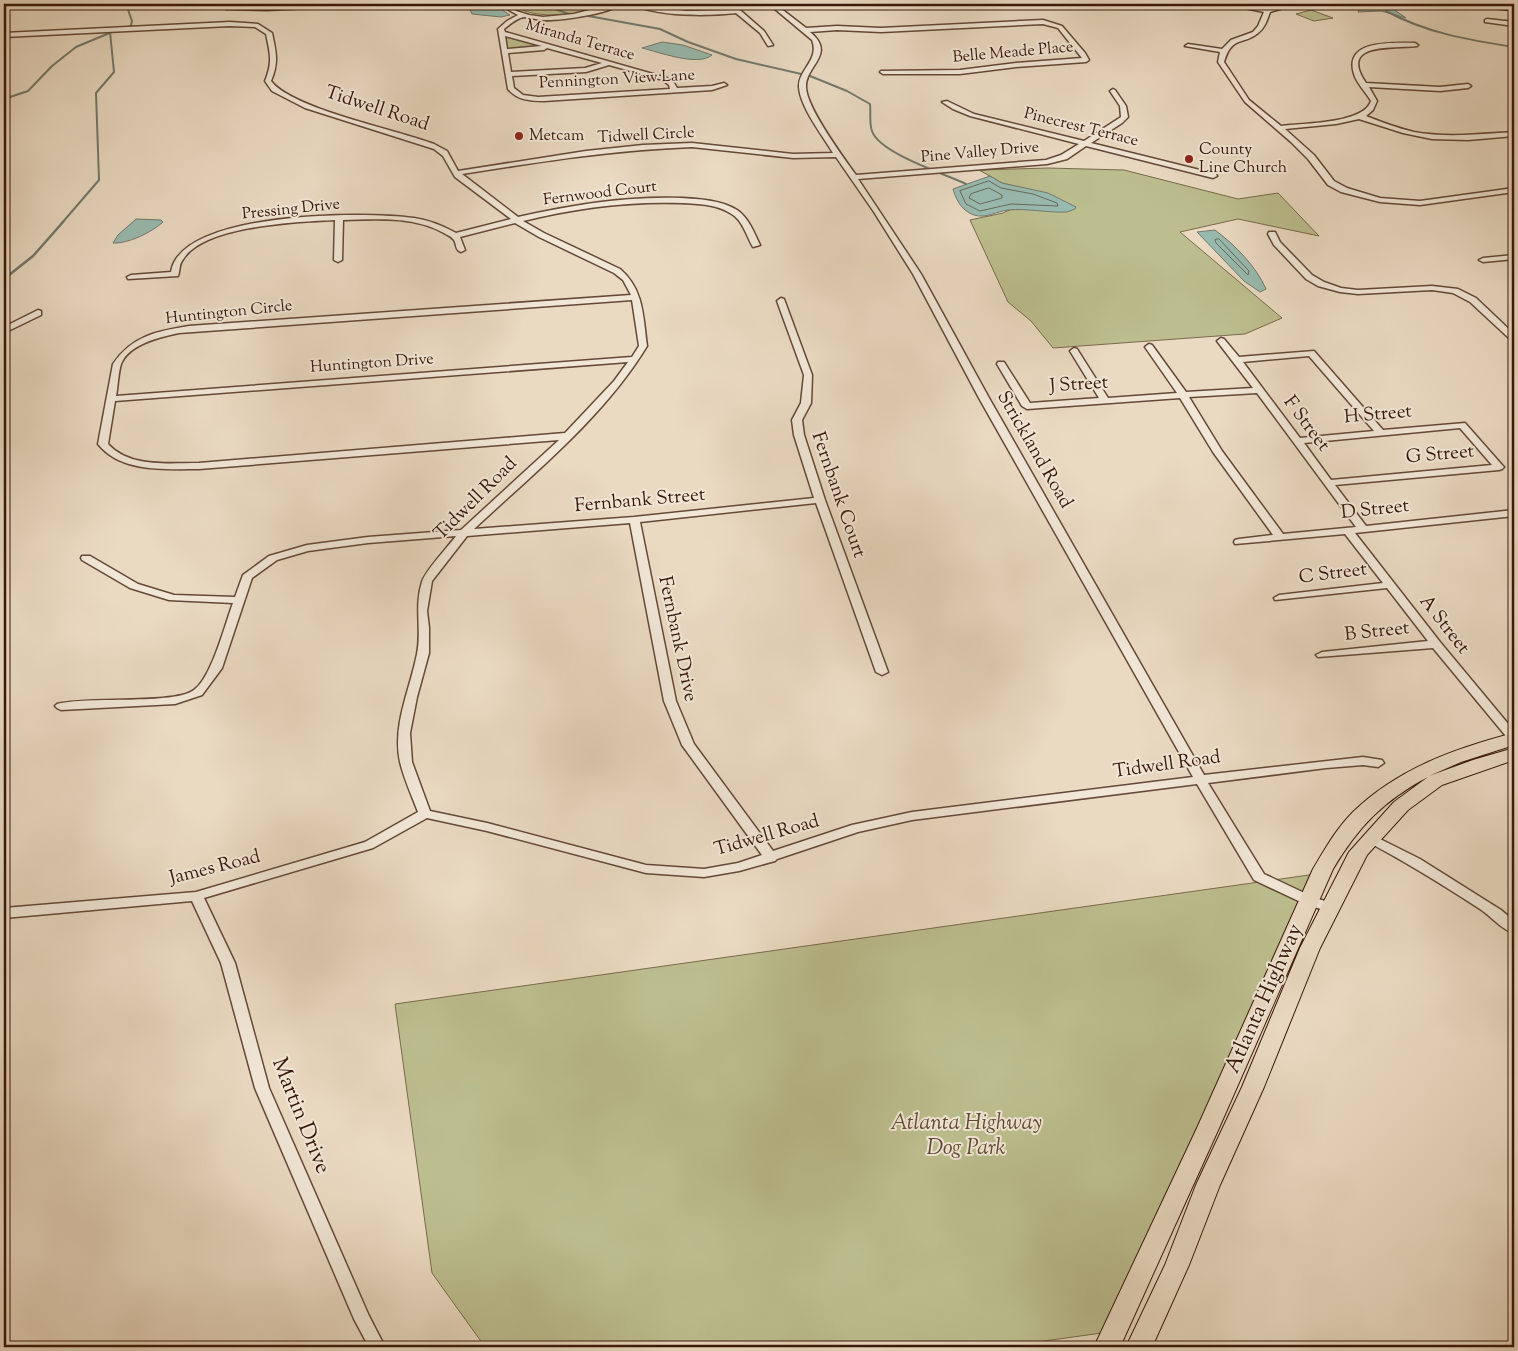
<svg xmlns="http://www.w3.org/2000/svg" width="1518" height="1351" viewBox="0 0 1518 1351" font-family="'Sorts Mill Goudy',serif">
	<style>
		.green { fill: #bcbe8f; stroke: #7a6a4c }
		.water { fill: #98bbb0; stroke: #72796d }
		.lines { fill: none; stroke-linecap: round; stroke-linejoin: round }
		.shore { stroke: #68695c; stroke-width: 1 }
		.stream-far1 { stroke: #72796d; stroke-width: 2 }
		.stream { stroke: #72796d; stroke-width: 2.5 }
		.street-casing { stroke: #654837; stroke-width: 3 }
		.secondary-casing { stroke: #391709; stroke-width: 3 }
		.primary-casing { stroke: #391709; stroke-width: 2 }
		.street { fill: #f1e7d7; fill-rule: evenodd }
		.secondary { fill: #f1e7d7; fill-rule: evenodd }
		.primary { fill: #eadac2; fill-rule: evenodd }
		.poi-dot { fill: #8f2418; stroke: #f1e7d7; stroke-width: 2 }
		.labels { text-anchor: middle; dominant-baseline: central; stroke-width: 4; stroke-linejoin: round; paint-order: stroke }
		.far-street-label { font-size: 16px; fill: #391709; stroke: #f1e7d7 }
		.far-poi-label { font-size: 16px; fill: #391709; stroke: #f1e7d7; text-anchor: start }
		.street-label { font-size: 19px; fill: #391709; stroke: #f1e7d7 }
		.near-street-label { font-size: 22px; fill: #391709; stroke: #f1e7d7 }
		.near-park-label { font-size: 22px; font-style: italic; fill: #604931; stroke: #f1e7d7 }
	</style>
	<rect width="100%" height="100%" fill="#eadac2"/>
	<filter id="stains"><feTurbulence type="fractalNoise" baseFrequency=".004" numOctaves="4"/><feColorMatrix values="0 0 0 0 .2 0 0 0 0 .09 0 0 0 0 .02 0 0 0 .5 -.17"/></filter>
	<radialGradient id="worn" r=".72"><stop offset=".6" stop-color="#630" stop-opacity="0"/><stop offset="1" stop-color="#630" stop-opacity=".3"/></radialGradient>
	<path class="green" d="M513,4H577L593,8C575,17 528,19 513,4Z
		M1311,10L1333,18L1314,21L1296,14Z
		M510,37L540,46H541L506,49L504,38Z
		M1048,168L1124,170L1238,199L1278,193L1319,236L1238,219L1180,232L1282,318L1245,334L1053,348L1031,321L1008,302L970,220L1003,213L1025,203L1011,188L979,170Z
		M1316,874L1109,1332L1001,1347H485L432,1273L395,1004Z"/>
	<path class="water" d="M441,4H493L510,15L501,17L472,14L469,8L443,6Z
		M1343,4H1386L1406,18L1381,11L1358,12L1360,6Z
		M662,42L683,45L712,55C698,67 659,52 642,48Z
		M990,176L1002,183L1048,193L1076,207L1075,209L1067,212C1047,213 1028,208 1008,210C997,211 986,219 974,215C962,211 956,200 953,189Z
		M136,219L161,220L163,222C152,232 128,244 113,243L118,235Z
		M1215,230C1235,245 1256,266 1266,289L1260,292L1244,281L1197,232Z"/>
	<g class="lines">
		<path class="shore" d="M989,181L1001,188L1033,194L1057,203L1058,206L1011,204L980,211L966,204L960,191Z
			M989,188L1002,195V198L980,204L969,198L971,194Z
			M1219,239L1249,271L1248,275L1216,243L1215,240Z"/>
		<path class="stream-far1" d="M126,4L132,21L130,29
			M540,4L572,15
			M1386,11C1426,33 1469,40 1514,47
			M583,15L660,29L688,42L736,59L810,76L847,91L870,104C871,113 869,123 872,131C879,153 945,174 966,184
			M4,99L28,91L52,66L76,47L112,32
			M62,223L99,180L96,93L114,72L110,32"/>
		<path class="stream" d="M4,279L33,256L63,222"/>
		<defs>
			<path id="street" d="M316,4H351L348,6L267,10L226,9L223,7L226,5L267,6Z
				M498,4H505L516,11L529,15L543,17L574,14L613,4H621C608,14 560,21 543,20C537,20 529,17 524,17C517,18 509,25 504,29L505,32L667,78L674,83L677,88L712,86L724,83L727,85L712,90L544,101C530,101 517,100 508,89L498,29L507,21L518,15ZM505,36L542,46L507,49ZM547,48L602,63L585,68L511,72L508,53L544,50ZM609,65L663,80L669,85L670,89L538,97L523,95L514,88L512,76L586,72Z
				M633,4H642L686,11L733,10L728,5L733,4L764,31L773,45L768,46L760,33L736,13C710,16 656,17 633,4Z
				M769,4H775L806,28L837,26L881,28L1043,20L1062,26L1085,53L1089,60L1086,62L1016,67L960,74H883L880,72L881,71L960,70L1016,63L1082,58L1058,28L1043,24L881,32L837,30L810,32C837,54 805,66 806,87C806,107 843,157 856,175L1046,160L1061,155L1079,144L970,116L953,109L942,102L947,101L974,114L1084,141L1121,117L1120,106L1110,91L1113,89L1115,90L1126,106L1128,117L1122,123L1091,143L1216,174L1217,176L1213,178L1086,146L1067,159L1047,164L858,179L921,274L989,398L1204,775L1363,757L1382,760L1384,763L1378,767L1363,765L1326,768L1208,783L1264,874L1315,898L1335,904L1337,907L1335,910L1330,912L1305,904L1254,880L1197,784L912,820L858,832L777,859L775,861L739,871L704,877L646,873L487,831L427,818L373,848L204,898L235,963L269,1088L369,1316L385,1347H369L354,1319L255,1088L221,963L192,901L4,918V908L196,892L365,842L418,812C412,796 404,779 400,762C392,725 410,690 417,654C422,630 414,606 422,582C425,571 448,547 456,536L368,543L308,551L277,560L252,578L222,668L202,695L175,704L61,710L57,708L55,706L57,704C86,696 175,705 194,690C212,677 225,624 233,603L169,600L130,588L82,560L81,558L82,556H90L138,584L174,595L235,597L243,575L269,556L307,545L368,537L461,530L559,440L199,469C166,469 121,473 98,444L113,364C132,336 157,331 189,326L631,295L623,280L614,273L539,237L515,223L460,237L465,250L461,252C455,250 457,245 454,240C451,236 447,235 444,233C414,216 376,219 343,220L342,260L338,262L334,260L335,220C298,222 202,225 182,261C179,265 180,271 178,276L128,279L127,277L131,275L171,272C180,211 366,211 414,218C429,220 443,226 456,233L511,219L455,177L443,156L434,149L305,108L272,91L265,81C273,62 270,53 266,34L255,27L230,26L4,37V33L230,22L258,24L272,33C276,52 279,62 271,81C292,109 398,130 434,144L447,151L458,171L586,151L643,145L692,143L793,154L833,153C823,136 800,107 799,87C798,70 820,60 812,40ZM692,147L793,158L836,157L874,212L913,274L979,398L1193,777L912,812L852,825L773,851L694,744L676,701L640,522L816,503L876,672L882,675L888,672L825,500L804,435L802,420L811,403L812,375L784,299L781,298L777,301L804,375L801,403L792,420L794,435L814,498L634,517L474,529C535,472 604,417 647,346C643,316 644,290 620,269L544,233L523,221C576,208 628,201 682,203C698,204 716,204 730,213C743,220 746,235 753,247L760,245C754,233 749,218 737,210C721,200 699,199 681,198C626,196 572,205 518,217L462,174C538,162 614,150 692,147ZM632,300L639,346L632,357L116,396C118,386 118,374 121,364C129,344 160,337 179,333ZM628,362L614,381L565,433L199,463C169,463 130,468 108,444L115,401ZM630,523L664,701L682,745L762,855L738,863L704,869L646,865L487,823L430,811L412,762L410,733L417,697L429,653V628L427,611L432,581L467,536Z
				M1146,4H1163C1159,7 1150,7 1146,4Z
				M1225,4C1239,3 1251,8 1265,9C1276,9 1286,3 1297,4L1270,12C1267,20 1265,28 1258,33C1242,46 1232,35 1224,62L1249,100L1281,126C1302,123 1364,124 1371,101C1366,92 1357,84 1354,74C1343,39 1394,43 1415,43L1418,45L1417,46C1396,49 1337,41 1366,83L1440,87L1468,84L1471,86L1468,88L1440,91L1369,87L1377,101L1373,110L1366,116C1381,122 1397,128 1414,132C1447,138 1481,134 1514,132V136L1468,140L1432,139L1403,133L1359,119L1336,124L1285,129L1314,155L1334,181L1347,188L1380,198L1420,201L1514,188V192L1420,205L1380,202L1341,192L1328,185L1308,159L1291,142L1245,102L1218,62L1220,52L1185,46L1188,44L1222,49L1231,40L1253,32L1258,26L1264,12Z
				M1487,19L1514,22V26L1485,22V20Z
				M1269,232H1275L1280,242L1312,275L1324,282L1341,288L1358,290L1432,286L1458,289L1476,298L1514,334V341L1511,340L1470,302L1453,293L1432,290L1358,294L1340,292L1318,286L1306,279L1274,245L1268,234Z
				M1514,255V259L1483,262L1479,260L1483,258Z
				M38,310L41,311V315L4,333V327Z
				M1221,338L1224,339L1239,357L1314,351L1383,430L1465,423L1502,465L1504,467L1502,469L1499,470L1335,485L1366,526L1514,510V516L1355,533L1440,642L1514,731V742L1510,741L1433,648L1318,657L1316,655L1322,652L1428,641L1387,588L1275,600L1274,598L1279,595L1383,583L1345,534L1235,544L1234,542L1235,540L1239,539L1273,535L1213,452L1180,398L1027,409L1022,406L997,364L998,362H1004L1030,403L1099,398L1070,351L1074,348L1077,349L1108,398L1177,393L1145,347L1149,344L1152,345L1186,392L1253,388L1217,341ZM1309,356L1374,431L1300,438L1243,362ZM1257,393L1356,527L1283,534L1222,451L1189,397ZM1460,428L1492,465L1331,480L1304,443Z
				M1372,835L1420,859L1501,910L1514,921V933C1502,930 1491,916 1480,909C1443,885 1406,862 1368,842L1366,839L1368,836Z"/>
			<path id="secondary" d="M1463,4L1514,6V10L1467,6Z"/>
			<path id="primary" d="M1514,733V745L1461,762L1429,776L1473,760L1514,748V760L1442,785L1408,810L1367,855L1320,948L1264,1087L1220,1185L1189,1265L1152,1347H1126L1165,1265L1196,1185L1242,1087L1300,948L1349,852L1394,802L1428,777C1384,800 1358,827 1333,869L1219,1128L1120,1347H1094L1197,1128L1313,869C1325,849 1336,829 1353,812C1397,769 1456,748 1514,733Z"/>
		</defs>
		<use href="#street" class="street-casing"/>
		<use href="#secondary" class="secondary-casing"/>
		<use href="#primary" class="primary-casing"/>
		<use href="#street" class="street"/>
		<use href="#secondary" class="secondary"/>
		<use href="#primary" class="primary"/>
	</g>
	<g class="poi-dot">
		<circle cx="519" cy="136" r="5"/>
		<circle cx="1189" cy="159" r="5"/>
	</g>
	<g class="labels">
		<g class="far-street-label">
			<text transform="translate(580 41) rotate(16)">Miranda Terrace</text>
			<text transform="translate(1013 53) rotate(-5)">Belle Meade Place</text>
			<text transform="translate(617 80) rotate(-3)">Pennington View Lane</text>
			<text transform="translate(1081 128) rotate(14)">Pinecrest Terrace</text>
			<text transform="translate(646 136) rotate(-3)">Tidwell Circle</text>
			<text transform="translate(980 153) rotate(-5)">Pine Valley Drive</text>
			<text transform="translate(600 194) rotate(-7)">Fernwood Court</text>
			<text transform="translate(291 210) rotate(-6)">Pressing Drive</text>
			<text transform="translate(229 313) rotate(-6)">Huntington Circle</text>
			<text transform="translate(372 364) rotate(-4)">Huntington Drive</text>
		</g>
		<g class="far-poi-label">
			<text x="529" y="136">Metcam</text>
			<text x="1199" y="150">County<tspan x="1199" dy="18">Line Church</tspan></text>
		</g>
		<g class="street-label">
			<text transform="translate(377 109) rotate(18)">Tidwell Road</text>
			<text transform="translate(1079 385) rotate(-4)">J Street</text>
			<text transform="translate(1378 415) rotate(-5)">H Street</text>
			<text transform="translate(1306 424) rotate(53)">F Street</text>
			<text transform="translate(1034 450) rotate(60)">Strickland Road</text>
			<text transform="translate(1440 455) rotate(-5)">G Street</text>
			<text transform="translate(838 495) rotate(71)">Fernbank Court</text>
			<text transform="translate(476 499) rotate(-45)">Tidwell Road</text>
			<text transform="translate(640 501) rotate(-5)">Fernbank Street</text>
			<text transform="translate(1375 510) rotate(-6)">D Street</text>
			<text transform="translate(1333 574) rotate(-7)">C Street</text>
			<text transform="translate(1444 625) rotate(52)">A Street</text>
			<text transform="translate(1377 632) rotate(-6)">B Street</text>
			<text transform="translate(677 639) rotate(78)">Fernbank Drive</text>
			<text transform="translate(1167 765) rotate(-8)">Tidwell Road</text>
			<text transform="translate(767 836) rotate(-16)">Tidwell Road</text>
			<text transform="translate(215 868) rotate(-14)">James Road</text>
		</g>
		<g class="near-street-label">
			<text transform="translate(1265 999) rotate(-66)">Atlanta Highway</text>
			<text transform="translate(300 1116) rotate(68)">Martin Drive</text>
		</g>
		<g class="near-park-label">
			<text x="966" y="1124">Atlanta Highway<tspan x="966" dy="25">Dog Park</tspan></text>
		</g>
	</g>
	<rect width="1518" height="1351" fill="none" stroke="#eadac2" stroke-width="20"/>
	<rect x="5" y="5" width="1508" height="1341" fill="none" stroke="#391709" stroke-width="2.5"/>
	<rect x="10" y="10" width="1498" height="1331" fill="none" stroke="#391709"/>
	<rect width="100%" height="100%" filter="url(#stains)"/>
	<rect width="100%" height="100%" fill="url(#worn)"/>
</svg>
